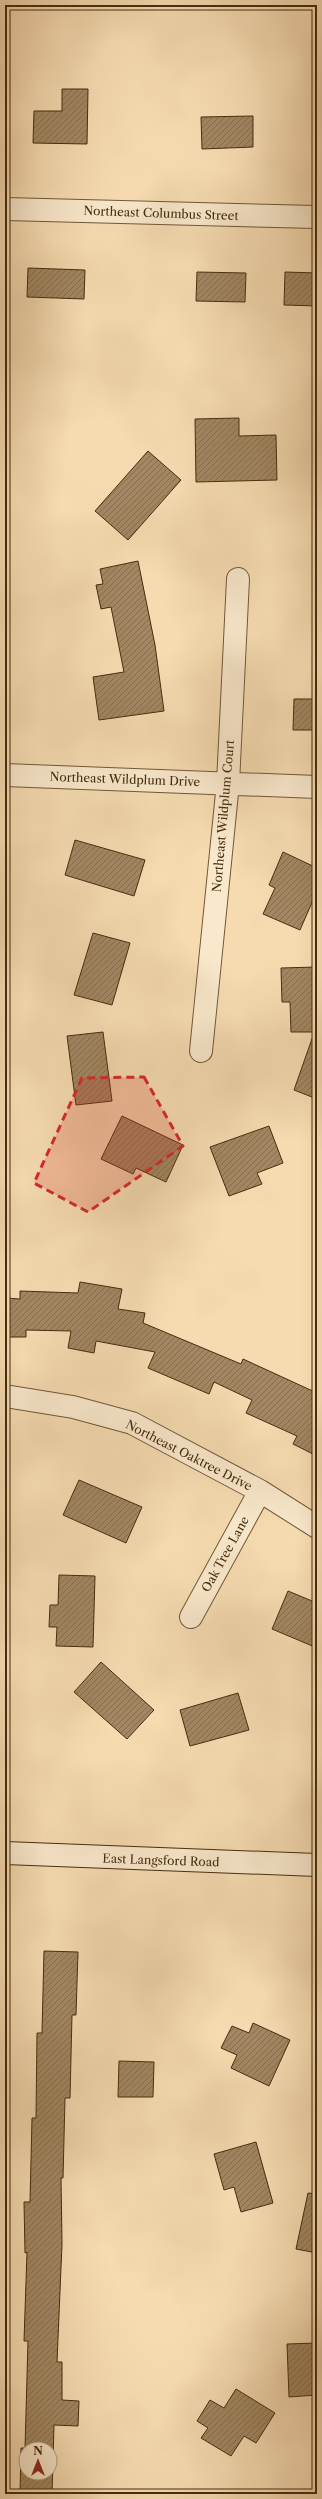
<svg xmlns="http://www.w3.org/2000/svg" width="322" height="2499" viewBox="0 0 322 2499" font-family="'Libre Caslon Text',serif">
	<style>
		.building { fill: url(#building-hatch); stroke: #452d0e; fill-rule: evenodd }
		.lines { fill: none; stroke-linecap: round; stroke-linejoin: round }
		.street-casing { stroke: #715837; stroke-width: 24 }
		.secondary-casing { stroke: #452d0e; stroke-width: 24 }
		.street { stroke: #f9e8cc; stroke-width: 22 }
		.secondary { stroke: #f9e8cc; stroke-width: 22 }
		.marked { fill: #d62828; fill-opacity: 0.2; stroke: #d62828; stroke-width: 3; stroke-dasharray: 8 5; stroke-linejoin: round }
		.labels { text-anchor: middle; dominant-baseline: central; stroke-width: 3.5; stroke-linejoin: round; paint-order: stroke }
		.street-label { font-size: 12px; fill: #452d0e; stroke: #f9e8cc }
	</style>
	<defs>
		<pattern id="building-hatch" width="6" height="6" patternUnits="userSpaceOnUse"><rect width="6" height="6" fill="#a18763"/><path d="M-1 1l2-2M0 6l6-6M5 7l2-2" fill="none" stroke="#856f50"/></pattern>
	</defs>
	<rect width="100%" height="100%" fill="#f6dbb1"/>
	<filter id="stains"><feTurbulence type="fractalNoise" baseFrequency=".005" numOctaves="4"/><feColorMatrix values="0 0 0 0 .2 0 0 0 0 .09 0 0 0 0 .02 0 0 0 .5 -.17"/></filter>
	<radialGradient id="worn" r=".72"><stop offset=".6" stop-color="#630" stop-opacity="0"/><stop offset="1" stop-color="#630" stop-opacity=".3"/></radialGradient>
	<path class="building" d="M62,89H88L87,144L33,143L34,111H62Z
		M253,116V147L202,149L201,117Z
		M28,268L85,270L84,299L27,297Z
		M197,272L246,273L245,302L196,301Z
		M285,272L317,273V306L284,305Z
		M239,418V436L276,435L277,480L196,482L195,419Z
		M148,451L181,480L128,540L95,511Z
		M138,561L155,645L164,711L99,720L93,677L124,672L111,607L101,609L96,585L103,584L100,569Z
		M294,699H317V730H293Z
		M75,840L145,860L134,896L65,875Z
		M283,852L317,868V891L300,930L263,914L275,888L269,885Z
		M93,933L130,943L112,1005L74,995Z
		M317,967V1032H291L290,1002H282L281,968Z
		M103,1032L112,1101L76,1105L67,1036Z
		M314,1033H317V1099L294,1090Z
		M122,1116L183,1145L166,1182L136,1168L133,1174L101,1159Z
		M269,1126L283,1163L257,1173L262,1184L229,1196L210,1147Z
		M80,1282L122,1289L118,1309L145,1313L143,1323L241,1364L243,1359L317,1393V1456L293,1444L297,1436L246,1413L252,1400L214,1382L209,1394L148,1368L155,1352L96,1341L94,1353L68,1348L71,1331L26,1330V1337H5V1298L20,1299V1291L78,1293Z
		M79,1480L142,1507L126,1543L63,1515Z
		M59,1575L95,1576L93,1647L56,1646L57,1627H49L50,1605H58Z
		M288,1591L317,1603V1648L272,1629Z
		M101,1662L154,1710L127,1739L74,1692Z
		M238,1693L249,1730L190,1746L180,1710Z
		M44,1951L78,1952L76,2015H72L70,2098H65L63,2178H61L62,2244L57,2362H62V2400L79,2401L78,2426L54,2425L52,2494H20L21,2448H25L28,2341H24L27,2252L25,2253L24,2202H30L32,2118H36L37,2033H42ZM26,2449H50V2473H26Z
		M253,2023L290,2040L269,2086L231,2068L237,2055L221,2048L232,2026L249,2033Z
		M119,2061L154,2062L153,2097H118Z
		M256,2142L273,2203L241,2212L234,2187L224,2190L214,2154Z
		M308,2193L317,2194V2253L296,2249Z
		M317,2343V2395L289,2397L287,2344Z
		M236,2389L275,2413L256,2443L244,2436L231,2456L201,2438L208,2428L197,2421L210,2400L224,2408Z"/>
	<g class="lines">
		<defs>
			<path id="street" d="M5,209L317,217
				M5,775L317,787
				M201,1051L228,783L238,579
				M5,1396L73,1407L132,1423L260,1491L317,1527
				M191,1617L260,1491"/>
			<path id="secondary" d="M5,1853L317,1865"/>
		</defs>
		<use href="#street" class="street-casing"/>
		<use href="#secondary" class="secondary-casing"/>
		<use href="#street" class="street"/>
		<use href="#secondary" class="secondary"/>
	</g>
	<path class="marked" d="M144,1077L183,1146L88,1212L34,1183L82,1078Z"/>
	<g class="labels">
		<g class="street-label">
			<text transform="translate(161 213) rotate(2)">Northeast Columbus Street</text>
			<text transform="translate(125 779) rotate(2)">Northeast Wildplum Drive</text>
			<text transform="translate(223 816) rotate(-85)">Northeast Wildplum Court</text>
			<text transform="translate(189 1455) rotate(27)">Northeast Oaktree Drive</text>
			<text transform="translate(225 1554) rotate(-61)">Oak Tree Lane</text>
			<text transform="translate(161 1860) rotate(2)">East Langsford Road</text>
		</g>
	</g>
	<rect width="322" height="2499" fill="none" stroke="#f6dbb1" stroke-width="20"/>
	<rect x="6" y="6" width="310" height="2487" fill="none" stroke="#452d0e" stroke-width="2"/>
	<rect x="10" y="10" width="302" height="2479" fill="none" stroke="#452d0e"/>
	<g transform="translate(38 2461)"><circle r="19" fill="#f9e8cc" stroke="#b19d80"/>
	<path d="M0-3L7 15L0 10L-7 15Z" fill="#8f2418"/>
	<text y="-6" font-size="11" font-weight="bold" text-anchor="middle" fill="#452d0e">N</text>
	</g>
	<rect width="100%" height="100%" filter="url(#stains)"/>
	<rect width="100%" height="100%" fill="url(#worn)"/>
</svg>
